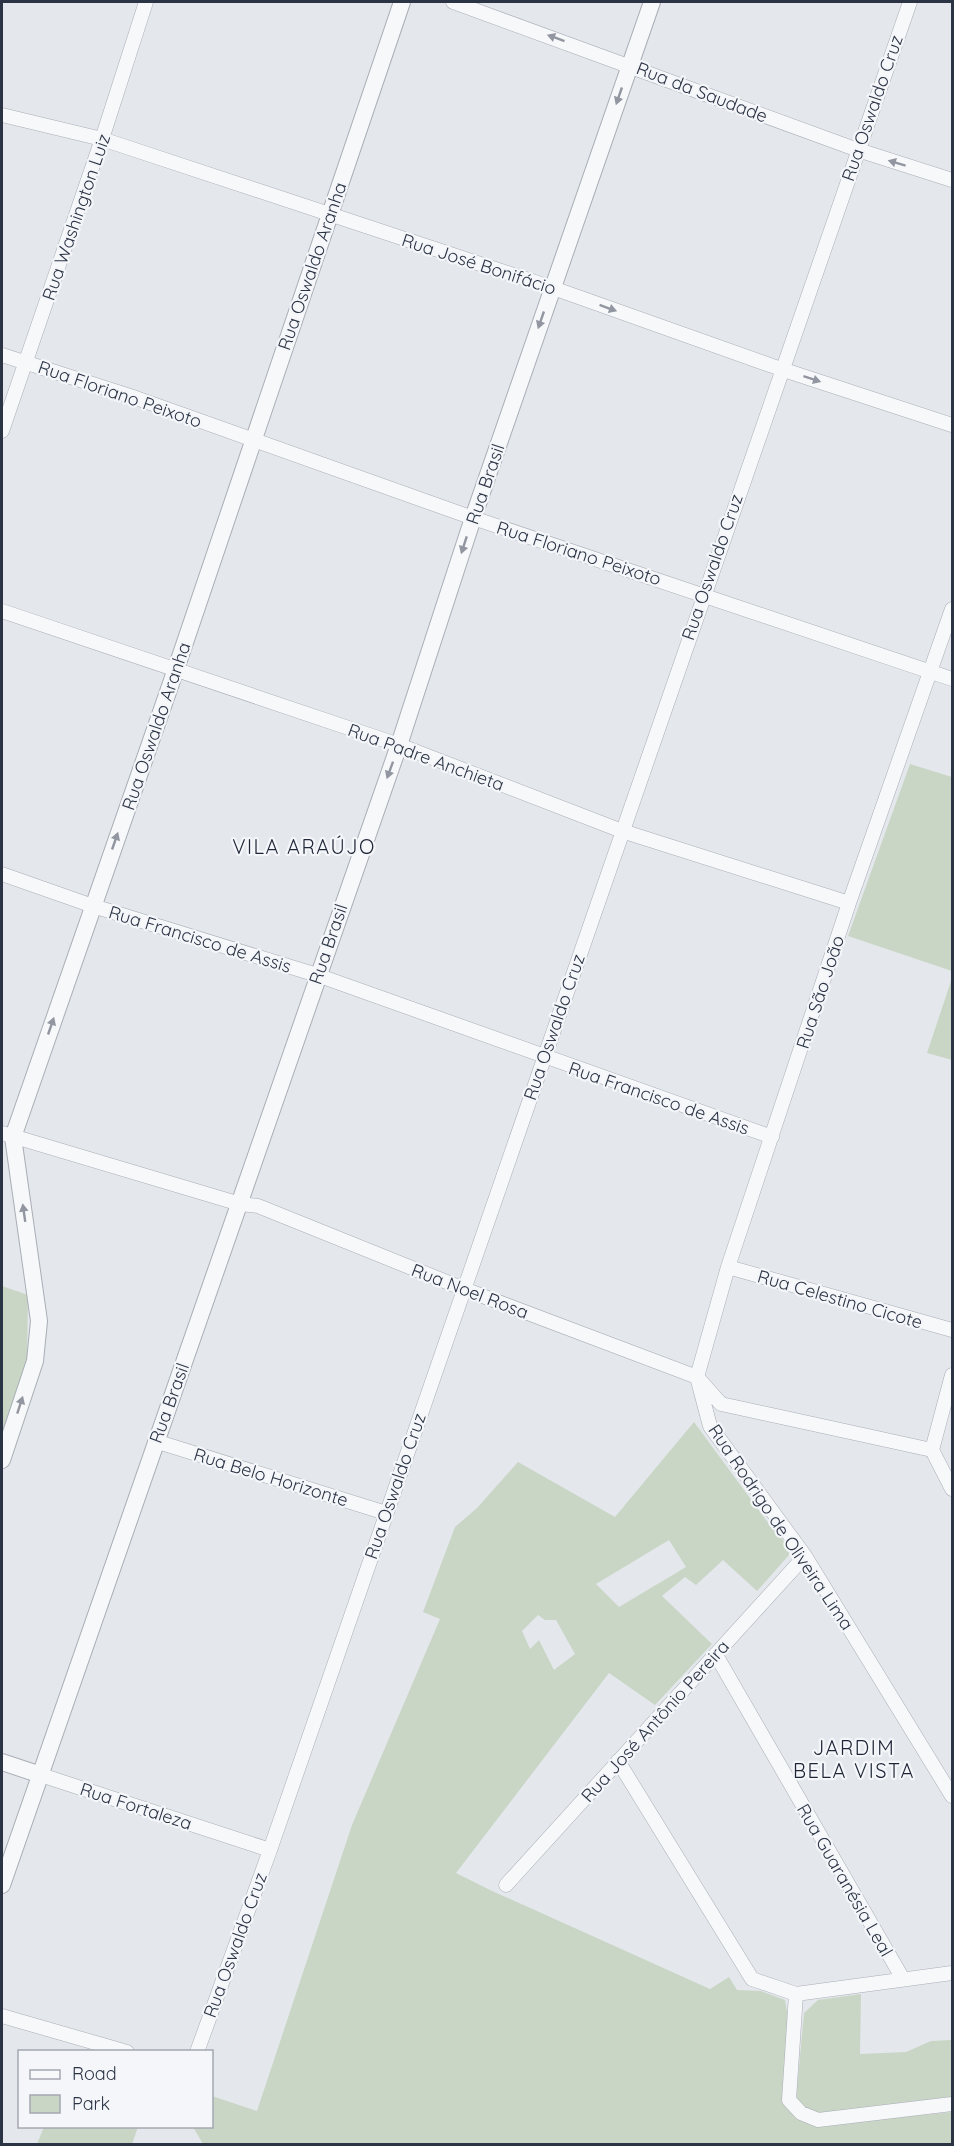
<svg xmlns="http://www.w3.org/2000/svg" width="954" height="2146" viewBox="0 0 954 2146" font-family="Quicksand,sans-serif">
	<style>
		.green { fill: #c9d6c5; fill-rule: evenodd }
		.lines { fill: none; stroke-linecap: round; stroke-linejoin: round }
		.minor-casing { stroke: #a9aeb7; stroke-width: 15 }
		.tertiary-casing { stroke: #a9aeb7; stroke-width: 18 }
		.minor { stroke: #f7f8fa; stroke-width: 14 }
		.tertiary { stroke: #f7f8fa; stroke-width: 16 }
		.oneway { fill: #9196a0 }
		.labels { text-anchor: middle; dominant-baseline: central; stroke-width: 4.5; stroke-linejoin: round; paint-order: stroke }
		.street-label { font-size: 18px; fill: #2b3445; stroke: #f4f6f9 }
		.neighbourhood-label { font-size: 20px; letter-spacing: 1.5px; fill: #1d2536; stroke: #f4f6f9 }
	</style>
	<rect width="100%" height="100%" fill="#e4e7ec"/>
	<path class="green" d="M910,764L952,777V971L848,936Z
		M952,978V1060L927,1053Z
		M2,1286L28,1295L27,1360L2,1434Z
		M694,1422L766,1520L788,1546L789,1555L757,1591L723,1560L696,1585L685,1577L662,1596L712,1644L655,1705L609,1673L456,1873L490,1890L710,1989L729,1977L737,1990L761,1991L785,2000L788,2018L782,2096C787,2115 801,2121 819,2125L952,2112V2144H203L193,2127L212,2126V2096L257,2111L352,1825L440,1619L423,1612L455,1527L477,1508L518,1462L615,1517ZM669,1540L686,1567L619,1607L596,1584ZM538,1615L545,1620H556L575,1654L554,1670L539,1640L530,1649L522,1631Z
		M861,1994L860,2054L906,2052L931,2041L952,2040V2098L819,2113L803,2107L796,2099L804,2013L818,2000Z
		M44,2127V2126L138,2127L132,2144H37Z"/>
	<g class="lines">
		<defs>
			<path id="minor" d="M453,2L858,150L952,180
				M2,115L102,139L553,288L781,369L952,425
				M2,355L136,398L473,518L952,679
				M2,431L102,139L146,2
				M952,609L849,903L728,1267L697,1377L710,1426L805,1556L952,1796
				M2,611L399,745L622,831L849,903
				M2,874L93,906L317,975L772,1137
				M2,1133L240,1204L258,1206L464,1289L697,1377L721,1404L932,1450
				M728,1267L952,1330
				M155,1441L386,1513
				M932,1450L952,1375
				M932,1450L952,1489
				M716,1655L903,1979
				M618,1761L752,1979L796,1994L952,1973
				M41,1775L270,1850
				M506,1885L805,1556
				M796,1994L789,2100L801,2113L818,2120L952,2104
				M2,2016L127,2052
				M197,2052L270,1850L910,2"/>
			<path id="tertiary" d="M2,1460L35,1361L39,1321L13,1137L176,669L402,2
				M2,1762L41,1775
				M2,1885L399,745L473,518L652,2"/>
		</defs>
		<use href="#minor" class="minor-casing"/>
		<use href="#tertiary" class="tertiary-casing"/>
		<use href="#minor" class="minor"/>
		<use href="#tertiary" class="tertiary"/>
	</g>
	<defs><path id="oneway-solid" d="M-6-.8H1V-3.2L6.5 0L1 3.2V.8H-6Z" transform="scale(1.5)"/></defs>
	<g class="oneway">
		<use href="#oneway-solid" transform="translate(556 38) rotate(-160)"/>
		<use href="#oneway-solid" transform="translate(619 96) rotate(109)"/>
		<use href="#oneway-solid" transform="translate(897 163) rotate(-163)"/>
		<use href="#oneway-solid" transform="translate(608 308) rotate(20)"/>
		<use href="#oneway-solid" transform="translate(541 320) rotate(109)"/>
		<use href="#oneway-solid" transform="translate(812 379) rotate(18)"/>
		<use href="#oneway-solid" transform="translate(464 545) rotate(108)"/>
		<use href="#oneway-solid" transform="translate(390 770) rotate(110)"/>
		<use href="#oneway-solid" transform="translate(115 841) rotate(-71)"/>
		<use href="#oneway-solid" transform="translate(51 1026) rotate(-71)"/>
		<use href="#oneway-solid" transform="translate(24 1213) rotate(-98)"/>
		<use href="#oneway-solid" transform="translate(20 1405) rotate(-72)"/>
	</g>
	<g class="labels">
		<g class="street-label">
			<text transform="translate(702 92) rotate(21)">Rua da Saudade</text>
			<text transform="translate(872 108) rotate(-71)">Rua Oswaldo Cruz</text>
			<text transform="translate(76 217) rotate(-71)">Rua Washington Luiz</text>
			<text transform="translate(479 264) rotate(18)">Rua José Bonifácio</text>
			<text transform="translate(312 266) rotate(-71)">Rua Oswaldo Aranha</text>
			<text transform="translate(120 394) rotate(19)">Rua Floriano Peixoto</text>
			<text transform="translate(485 484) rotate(-71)">Rua Brasil</text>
			<text transform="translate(579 553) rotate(18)">Rua Floriano Peixoto</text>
			<text transform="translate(712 567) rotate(-71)">Rua Oswaldo Cruz</text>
			<text transform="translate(156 726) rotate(-71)">Rua Oswaldo Aranha</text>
			<text transform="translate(426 757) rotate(20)">Rua Padre Anchieta</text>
			<text transform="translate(200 939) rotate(17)">Rua Francisco de Assis</text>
			<text transform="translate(328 944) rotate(-71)">Rua Brasil</text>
			<text transform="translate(820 992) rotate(-72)">Rua São João</text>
			<text transform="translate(554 1027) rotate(-71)">Rua Oswaldo Cruz</text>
			<text transform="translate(659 1098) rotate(19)">Rua Francisco de Assis</text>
			<text transform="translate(470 1291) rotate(21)">Rua Noel Rosa</text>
			<text transform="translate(840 1299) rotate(16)">Rua Celestino Cicote</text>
			<text transform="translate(169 1403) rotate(-70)">Rua Brasil</text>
			<text transform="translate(271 1477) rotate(17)">Rua Belo Horizonte</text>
			<text transform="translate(395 1486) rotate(-71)">Rua Oswaldo Cruz</text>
			<text transform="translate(781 1527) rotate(56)">Rua Rodrigo de Oliveira Lima</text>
			<text transform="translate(655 1721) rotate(-48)">Rua José Antônio Pereira</text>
			<text transform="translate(136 1806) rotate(18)">Rua Fortaleza</text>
			<text transform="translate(845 1880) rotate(60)">Rua Guaranésia Leal</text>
			<text transform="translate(235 1945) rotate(-70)">Rua Oswaldo Cruz</text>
		</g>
		<g class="neighbourhood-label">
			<text x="304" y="846">VILA ARAÚJO</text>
			<text x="854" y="1747">JARDIM<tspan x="854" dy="23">BELA VISTA</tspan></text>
		</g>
	</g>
	<rect width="954" height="2146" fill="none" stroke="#2b3445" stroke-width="6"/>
	<rect x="18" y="2050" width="195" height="78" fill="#f4f6f9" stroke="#a4a8b1" stroke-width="1.5"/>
	<rect x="30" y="2070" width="30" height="9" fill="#f7f8fa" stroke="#a4a8b1" stroke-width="1.5"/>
	<text x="72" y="2080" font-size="18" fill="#2b3445">Road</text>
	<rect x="30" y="2095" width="30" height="18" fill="#c9d6c5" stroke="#a4a8b1" stroke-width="1.5"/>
	<text x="72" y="2110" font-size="18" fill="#2b3445">Park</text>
</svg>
